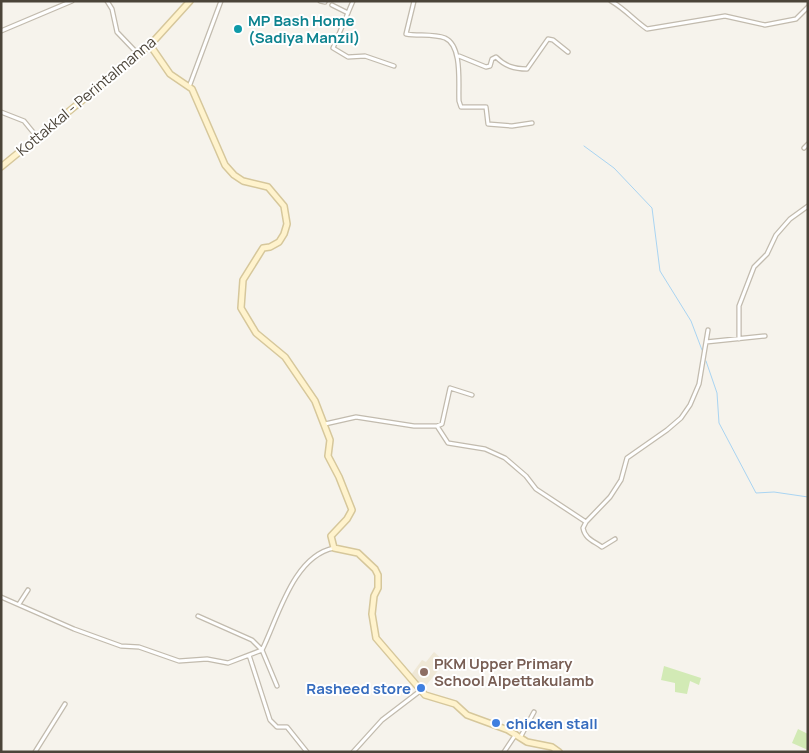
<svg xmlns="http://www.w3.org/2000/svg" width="809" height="753" viewBox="0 0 809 753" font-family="Manrope,sans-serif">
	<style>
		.education { fill: #efe8d6 }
		.green { fill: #d2eab5 }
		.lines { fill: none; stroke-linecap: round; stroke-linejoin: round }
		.stream { stroke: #a9d4f2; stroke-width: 1 }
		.street-casing { stroke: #c2bbae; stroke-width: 5.5 }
		.secondary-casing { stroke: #d6c79b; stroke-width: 8 }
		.street { stroke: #fff; stroke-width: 3 }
		.secondary { stroke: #fff3cd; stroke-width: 5 }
		.culture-dot { fill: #0f9aa8; stroke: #fff; stroke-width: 2 }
		.education-dot { fill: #8d6e63; stroke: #fff; stroke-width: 2 }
		.shop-dot { fill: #3f7fe0; stroke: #fff; stroke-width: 2 }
		.labels { text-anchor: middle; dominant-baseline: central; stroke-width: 4; stroke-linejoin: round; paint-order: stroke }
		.culture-label { font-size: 15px; font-weight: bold; fill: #0d838f; stroke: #fff; text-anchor: start }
		.street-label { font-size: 15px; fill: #4b4439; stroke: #fff }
		.education-label { font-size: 15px; font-weight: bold; fill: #785e54; stroke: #fff; text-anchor: start }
		.shop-label { font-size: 15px; font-weight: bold; fill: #366cbe; stroke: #fff; text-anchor: end }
	</style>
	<rect width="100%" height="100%" fill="#f6f3ec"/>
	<path class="education" d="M434,652L445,662L424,688L411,675L422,660L426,662Z"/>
	<path class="green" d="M664,666L701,678L699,685L690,681L687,694L675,692V683L661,680Z
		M798,729L808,734V750L792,743Z"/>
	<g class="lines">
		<path class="stream" d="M584,146L614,168L652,208L660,271L691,321L702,350
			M706,361L717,393L719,423L756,493L774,492L808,497"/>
		<defs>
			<path id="street" d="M107,1L112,9L117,32L138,54
				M320,1L325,2
				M353,1L333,48L348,57L365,56L394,66
				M414,1L406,34C418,36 434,34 445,38C463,46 458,85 459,101L461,107H486L488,124L512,126L532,123
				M611,1C625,9 634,20 647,29L725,16L765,25L796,19L808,7
				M332,5L348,13
				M1,31L72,1
				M459,56L486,67L490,66L492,59L496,57C505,66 514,69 527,69L548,39L553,40L568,52
				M189,87L221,1
				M1,112L24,121L37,137
				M804,148L808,144
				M739,339V306L754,267L767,254L776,235L790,219L808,206
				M706,342L765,336
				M325,424L356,417L414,426H437L448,443L485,449L505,458L526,476L536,489L586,522L610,497L621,480L627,458L667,430L681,418L690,405L699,384L708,330
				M437,426L442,424L450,388L472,395
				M586,522L583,528C585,539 594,541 602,547L615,539
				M1,597L74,629L121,646L139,647L179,661L207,659L228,663L262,650L252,640L198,616
				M19,604L28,590
				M249,655L270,720L277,727H287L307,752
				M277,686L262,650C278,618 293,556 334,548
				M521,736L534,712
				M35,752L65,704
				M353,752L382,720L420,691
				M504,752L516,734"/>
			<path id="secondary" d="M150,45L170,74L192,89L225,165L234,175L243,181L268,187L284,206L287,224L284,234L279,242L270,247L263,248L243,280L241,308L256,333L285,357L315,401L330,440L328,456L339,477L352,510L347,519L331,536L334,548L358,553L375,569L378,575V588L374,596L372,614L376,638L425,695L455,704L467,715L508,730L527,742L552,747L559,752
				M1,167L151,44L190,1"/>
		</defs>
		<use href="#street" class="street-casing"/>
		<use href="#secondary" class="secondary-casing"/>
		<use href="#street" class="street"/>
		<use href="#secondary" class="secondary"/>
	</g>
	<circle class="culture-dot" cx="238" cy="29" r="5"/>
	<circle class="education-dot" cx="424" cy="672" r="5"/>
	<g class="shop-dot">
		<circle cx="421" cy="688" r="5"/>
		<circle cx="496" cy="723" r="5"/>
	</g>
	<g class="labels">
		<g class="culture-label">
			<text x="248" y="20">MP Bash Home<tspan x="248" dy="17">(Sadiya Manzil)</tspan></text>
		</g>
		<g class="street-label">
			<text transform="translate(86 96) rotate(-40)">Kottakkal - Perintalmanna</text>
		</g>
		<g class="education-label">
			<text x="434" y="663">PKM Upper Primary<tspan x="434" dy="17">School Alpettakulamb</tspan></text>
		</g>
		<g class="shop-label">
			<text x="411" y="688">Rasheed store</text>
			<text x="506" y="723" text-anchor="start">chicken stall</text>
		</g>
	</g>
	<rect width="809" height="753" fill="none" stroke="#4b4439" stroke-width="5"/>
</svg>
